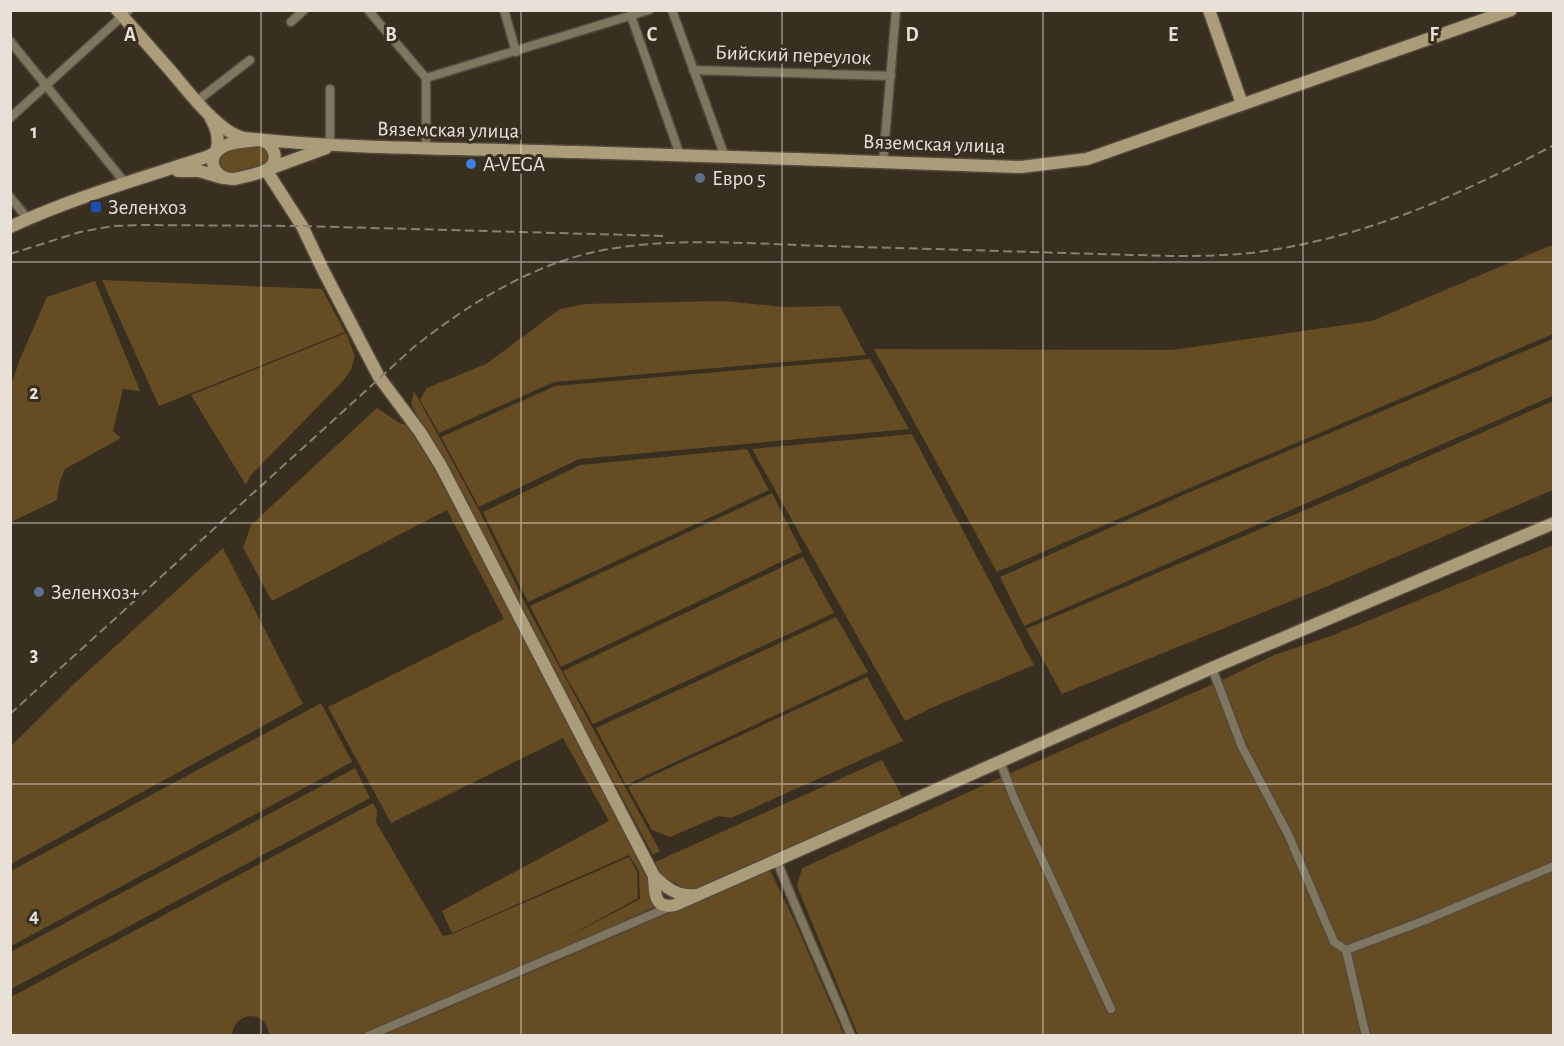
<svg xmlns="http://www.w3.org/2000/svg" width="1564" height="1046" viewBox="0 0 1564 1046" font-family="'Alegreya Sans',sans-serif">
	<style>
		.green { fill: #654c22 }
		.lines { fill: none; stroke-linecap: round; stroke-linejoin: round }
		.minor-casing { stroke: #544b3d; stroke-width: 11 }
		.secondary-casing { stroke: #544b3d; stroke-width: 15 }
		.minor { stroke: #7f7660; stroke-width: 8 }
		.secondary { stroke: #ac9d7a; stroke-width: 12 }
		.rail { stroke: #888073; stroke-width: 2; stroke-dasharray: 9 4.5; stroke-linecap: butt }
		.grid { fill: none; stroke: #e7e1d7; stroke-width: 1.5; stroke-opacity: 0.55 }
		.shop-dot { fill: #3f7fe0; stroke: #382f20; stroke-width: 2 }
		.service-dot { fill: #5c6f8a; stroke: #382f20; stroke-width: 2 }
		.transit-dot { fill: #1a4fb4; stroke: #382f20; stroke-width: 2 }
		.labels { text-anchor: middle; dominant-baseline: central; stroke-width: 6; stroke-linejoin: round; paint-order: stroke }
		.street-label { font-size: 21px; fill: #e7e1d7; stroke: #382f20 }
		.poi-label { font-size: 21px; fill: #e7e1d7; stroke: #382f20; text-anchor: start }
		.grid-label { font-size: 20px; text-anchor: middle; font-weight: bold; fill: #e7e1d7; stroke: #382f20; stroke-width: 6; stroke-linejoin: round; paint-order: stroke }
	</style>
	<rect width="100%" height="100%" fill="#382f20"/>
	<path class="green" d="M260,144L270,153L267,164L230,175L219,167V157L226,150Z
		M1549,246H1553V334L1185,490L997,572L874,349L1172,350L1372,321Z
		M102,280L322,289L345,332L159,406Z
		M95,281L140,391L123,389L113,431L121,438L65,469L59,484L57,500L11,522V385L20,359L47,297Z
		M723,301L785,307L840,306L866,355L554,382L439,433L420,400L427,388L486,364L560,309L585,304Z
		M346,333L355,356L351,370L342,382L250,476L246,485L191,395Z
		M1553,339V396L1024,626L1000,577L1183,495Z
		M870,359L909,429L579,459L479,507L441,437L555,386Z
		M414,391L480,512L525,603L561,670L660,851L653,855L411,404Z
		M1553,401V490L1328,586L1062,694L1026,629L1352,490Z
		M377,408L401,424L410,425L558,699L652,878L654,907L562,950L561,946V950L361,1035H270C268,1031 267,1025 264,1022C251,1009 233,1019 232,1035L11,1036V997L373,803L377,810L376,822L443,936L452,934L629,857L637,872L638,898L560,941L640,899L639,871L629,855L452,933L442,911L609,821L563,738L391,823L328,707L504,619L447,510L272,601L243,548L251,525Z
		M912,434L1034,665L931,708L905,721L752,449Z
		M747,449L769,490L528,602L483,512L580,465Z
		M772,493L802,552L561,667L530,606Z
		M1553,545V1035H858L797,886L802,868L1004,776L1220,681L1274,655L1331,636Z
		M223,548L303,704L11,864V746L75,683Z
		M803,557L834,613L593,724L563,671Z
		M836,617L868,672L626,785L596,728Z
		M867,677L903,741L731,818L719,816L670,837L652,830L628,787Z
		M321,703L352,762L11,946V871Z
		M882,760L903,798L693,893L661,875L655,862Z
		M355,768L370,798L11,989V952Z
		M770,870L795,922L844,1035L381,1036L436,1013Z"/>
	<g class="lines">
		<defs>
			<path id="minor" d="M368,10L426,78
				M504,10L516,52
				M672,10L725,157
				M631,16L680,155
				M291,22L304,10
				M10,41L126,184
				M693,70L891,76
				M426,78L649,10
				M426,78V150
				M197,101L250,60
				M10,118L129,10
				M330,146V89
				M883,162L896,10
				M10,197L28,219
				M1212,668L1242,747L1288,834L1334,942L1346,950L1366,1036
				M1000,761L1013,796L1111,1009
				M777,861C800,920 827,977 851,1036
				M1346,950L1423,921L1554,866
				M368,1036L672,906"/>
			<path id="secondary" d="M117,10C135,30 152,50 170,70C187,90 219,133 244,138C355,150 465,148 576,152C724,156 873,162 1021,167L1087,159L1511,10
				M1209,10L1242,104
				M258,140C274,141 282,162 266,170C258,174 247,176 239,178C218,184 203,161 221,148C230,141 247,142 258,140Z
				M326,148L266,170L302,226L324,272L379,377L420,432L441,466L654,876C666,888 678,897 696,895
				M178,171H199L223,178
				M10,227C74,197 143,178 209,156L216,152C220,140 217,129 211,119
				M654,876C655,891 653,910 675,905L1212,668L1554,523"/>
		</defs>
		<use href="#minor" class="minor-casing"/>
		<use href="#secondary" class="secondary-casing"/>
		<use href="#minor" class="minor"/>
		<use href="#secondary" class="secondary"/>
		<path class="rail" d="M10,254L80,232L113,226L140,225L302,226L666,236
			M10,714L415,346C468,305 527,267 594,252C666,236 752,244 826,246C941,249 1056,253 1171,256C1200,256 1229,256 1258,252C1367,237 1458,196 1554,145"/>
	</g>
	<path class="grid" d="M261,10V1036M521,10V1036M782,10V1036M1043,10V1036M1303,10V1036M10,262H1554M10,523H1554M10,784H1554"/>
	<circle class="shop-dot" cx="471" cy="164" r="6"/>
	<g class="service-dot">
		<circle cx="700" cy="178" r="6"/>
		<circle cx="39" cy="592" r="6"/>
	</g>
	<rect class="transit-dot" x="90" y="201" width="12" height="12" rx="3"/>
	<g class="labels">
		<g class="street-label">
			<text transform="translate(793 55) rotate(2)">Бийский переулок</text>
			<text transform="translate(448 130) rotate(1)">Вяземская улица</text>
			<text transform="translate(934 144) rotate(2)">Вяземская улица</text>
		</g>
		<g class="poi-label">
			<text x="483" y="164">A-VEGA</text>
			<text x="712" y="178">Евро 5</text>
			<text x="108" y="207">Зеленхоз</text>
			<text x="51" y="592">Зеленхоз+</text>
		</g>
	</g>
	<g class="grid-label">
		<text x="130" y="41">A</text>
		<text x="391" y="41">B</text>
		<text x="652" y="41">C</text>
		<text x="912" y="41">D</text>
		<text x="1173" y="41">E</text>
		<text x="1434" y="41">F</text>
		<text x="34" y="138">1</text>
		<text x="34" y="399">2</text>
		<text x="34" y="661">3</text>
		<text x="34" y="922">4</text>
	</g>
	<rect width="1564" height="1046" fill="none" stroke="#e7e1d7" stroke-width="24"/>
</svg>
